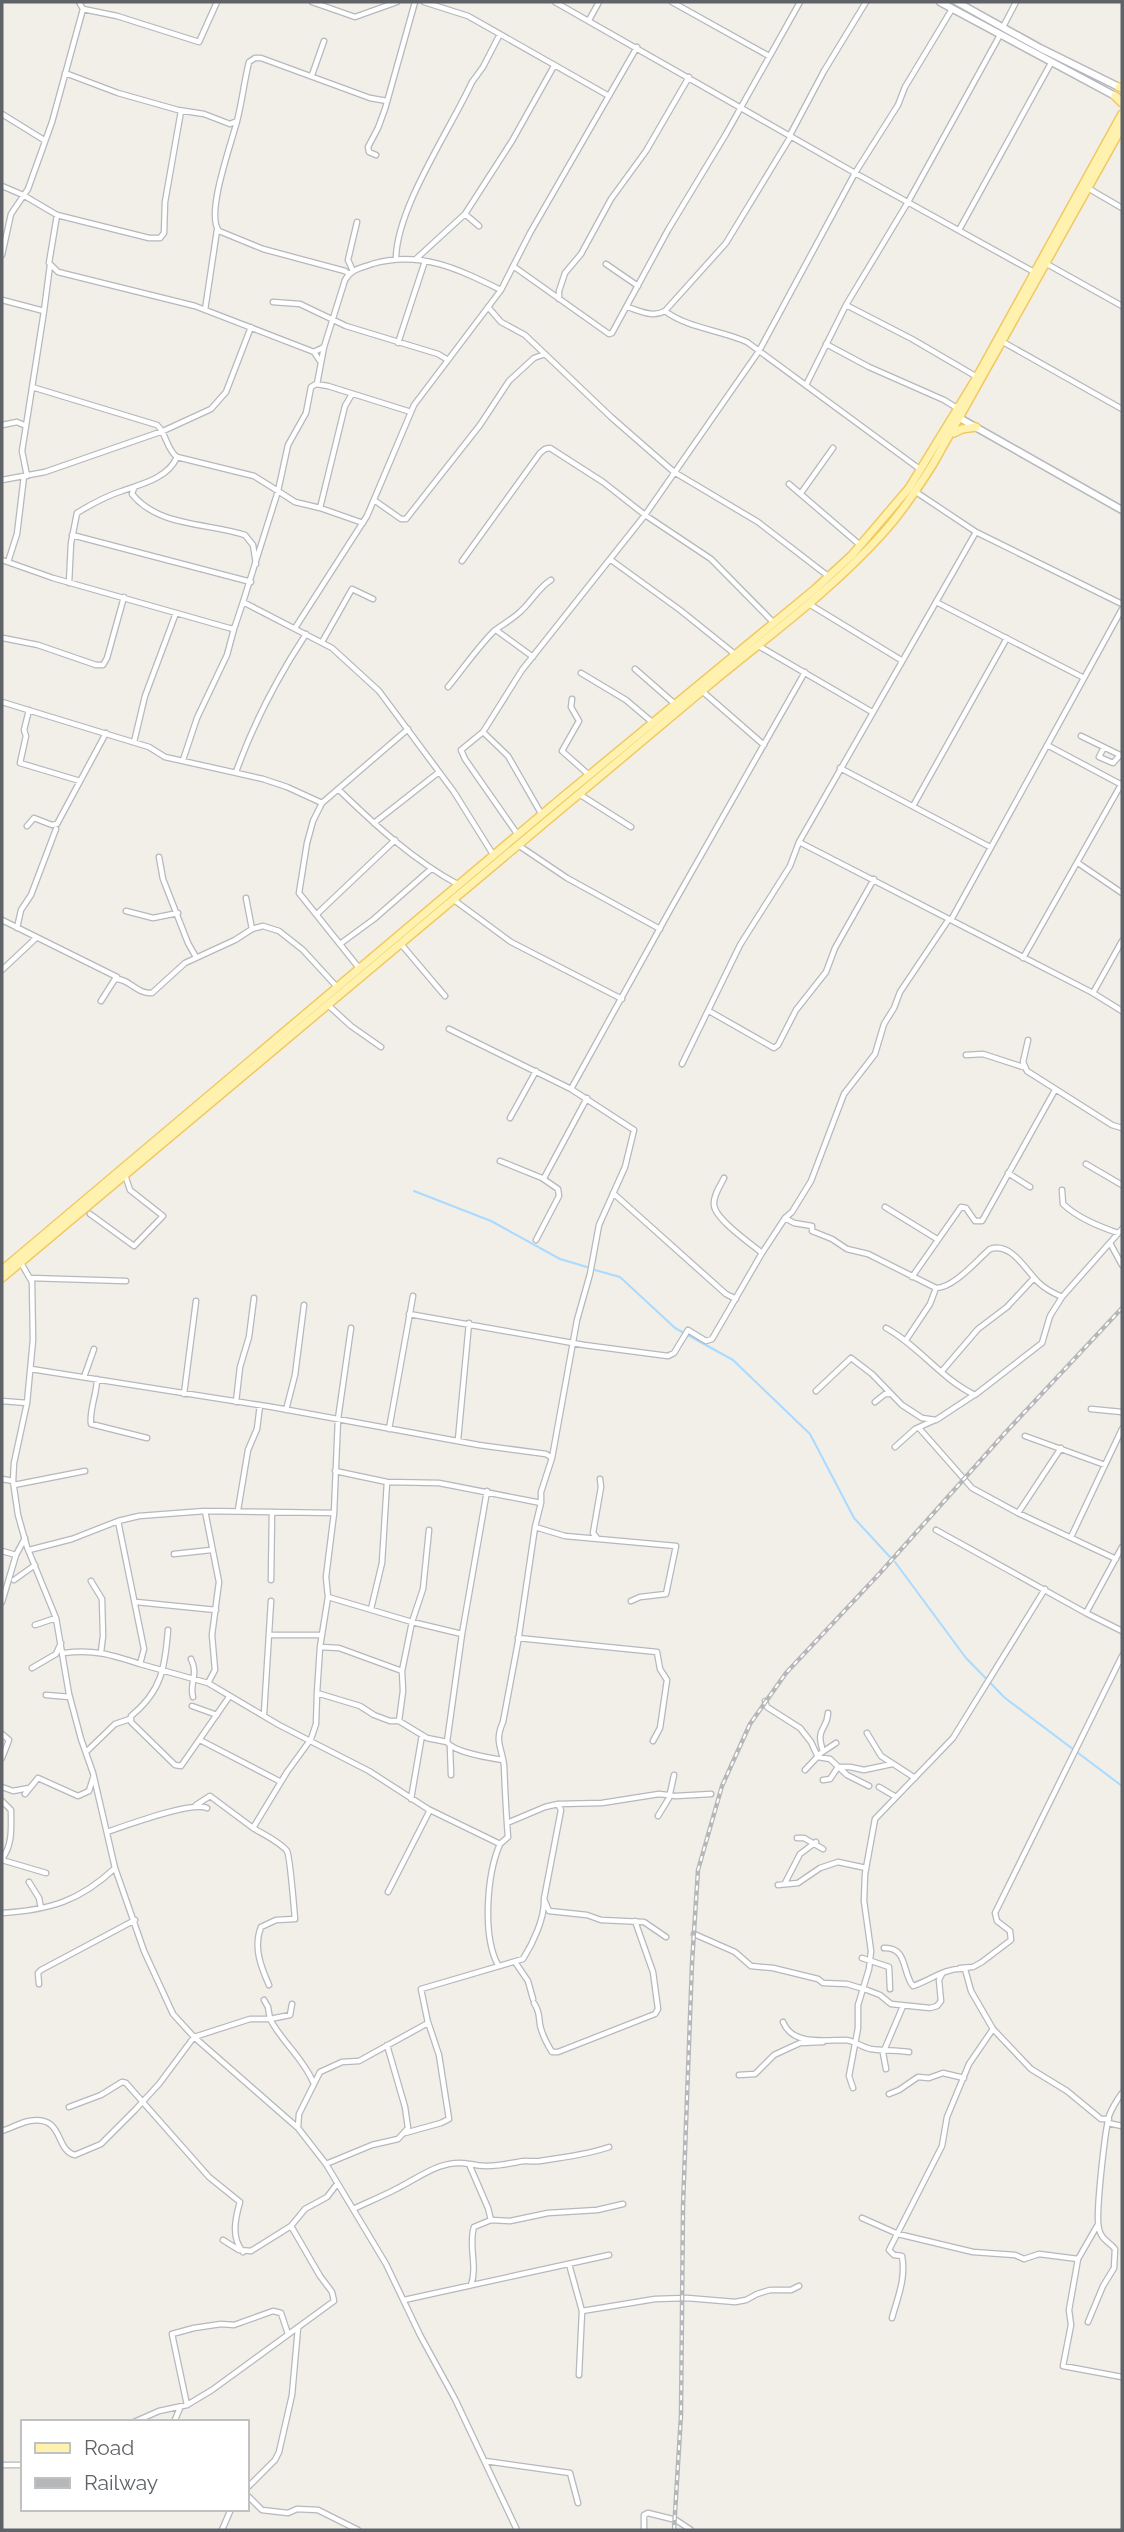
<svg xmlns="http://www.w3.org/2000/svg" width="1124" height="2532" viewBox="0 0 1124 2532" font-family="Raleway,sans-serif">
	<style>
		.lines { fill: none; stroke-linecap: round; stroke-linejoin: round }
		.stream { stroke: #aadaff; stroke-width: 2 }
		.minor-casing { stroke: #b5b8bc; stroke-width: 7 }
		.tertiary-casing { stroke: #b5b8bc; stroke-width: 9 }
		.primary-casing { stroke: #f2c960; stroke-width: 10 }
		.minor { stroke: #fff; stroke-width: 4.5 }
		.tertiary { stroke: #fff; stroke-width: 6 }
		.primary { stroke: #fff2af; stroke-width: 7 }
		.rail-casing { stroke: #b6b7b8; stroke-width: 4.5 }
		.rail { stroke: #fff; stroke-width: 2; stroke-dasharray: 5; stroke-linecap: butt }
	</style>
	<rect width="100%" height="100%" fill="#f1efe8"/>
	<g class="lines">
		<path class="stream" d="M414,1191L491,1221L560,1259L587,1267
			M595,1270L620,1277L675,1328L733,1360L810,1434L854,1518L890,1557
			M895,1562L966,1658L1005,1698L1122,1786"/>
		<defs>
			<path id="minor" d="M312,2L355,17L397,2
				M424,2L468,16L609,96
				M555,2L855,173L1034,272
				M672,2L769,56
				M83,9L117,16L199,42L217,2
				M589,20L599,2
				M1003,27L1016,2
				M65,73L118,93L178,110L204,114L230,124L237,121
				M312,75L324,41
				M2,114L44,140
				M790,135L824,71L866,2
				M376,155L369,152L368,147L378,128L385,109L415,2
				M2,186L23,195L57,215L149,238H160L164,233L165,202L181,111
				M1086,187L1122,208
				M465,214L479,226
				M57,215L49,263L58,272L195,306L314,352L320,361
				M959,230L1051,63
				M2,255L11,214L28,189L52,122L83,9L79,2
				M396,258C397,207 450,130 472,82L483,67L500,34
				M417,258L465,214L512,141L554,66
				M606,264L638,286
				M1047,264L1122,306
				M513,266L609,334L612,333L668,230L726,134L800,2
				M353,271L348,260L357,222
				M349,274L345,271L263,249L219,231C205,214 232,142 237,121C242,102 244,82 249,62L255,58H261L370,98L387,101
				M559,299V291L565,273L581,254L611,199L646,151L689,77
				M2,300L44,311L26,426
				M273,302L300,304L346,326L438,354L448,360
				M846,305L912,339L977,377
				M488,307L501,322L525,335L611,417L674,472L758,522L828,576
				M627,307C641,311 652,318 665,311C687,328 721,330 747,342L921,470
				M205,310L217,230
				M44,311L50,265
				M665,311L726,243L791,136
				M1003,342L1122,409
				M398,343L425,261
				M826,344L869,367L944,400L957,408
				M314,352L324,347L345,280C351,269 361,268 372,264C420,250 458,269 501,290
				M317,384L324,347
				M806,385L846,305L908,202L1000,35
				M32,387L157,425C167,434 166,449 177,457L254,476L278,491L243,602
				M352,394L345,406L320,508L363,523
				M2,425L17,422L26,426L22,451L27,476
				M2,480L45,472L163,431L211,409L226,392L251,327
				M789,484L860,545
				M134,488L132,494C158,527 209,523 245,535L253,545L256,564
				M916,492L976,532L1122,604
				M801,493L833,448
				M374,500L401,519H406L480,425L509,381L534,358L545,354
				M320,508L295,502L278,491L288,445L306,413L311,387L316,384L328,386L411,412
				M976,532L799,842L1093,993L1122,1011
				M72,535L251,582
				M2,560L53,578L229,628L234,629L243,602L332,648L379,691L454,792L494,856
				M611,560L680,610L736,655
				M462,561L540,453L545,449L550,448L603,482L645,515L711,559L773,622
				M8,562L17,534L24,476
				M69,583L71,543L77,513C90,505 106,496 122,491C142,484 168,478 177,457
				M936,602L1084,678
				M809,604L901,660
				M295,628L367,516L414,405L501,290L530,233L637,47
				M496,630L533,657
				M3,638L38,645L96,665H103L107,658L124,597
				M322,642L352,589L373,599
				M757,645L872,712
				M635,669L675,704
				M581,673L626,700L652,722
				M448,687C463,669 477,648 494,631C503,624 513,619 521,611C531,602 539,587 551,580
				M702,691L764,745
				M572,699L571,707L579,721L562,751L589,775
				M2,702L149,747L165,757L263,779L287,787L322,803
				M29,710L24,730L26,736L20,763L80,781
				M483,732L508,756L542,815
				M1081,736L1122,756
				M134,742L145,696L176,613
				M1047,745L1122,785
				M1104,747L1099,757L1113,763L1120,755
				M183,760L197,718L227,655L234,629
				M840,768L990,847
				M236,772C254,722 277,678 306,634
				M338,789C375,825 413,860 459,885
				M579,794L631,827
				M913,806L1007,638
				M374,823L439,772
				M27,826L34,818L52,825L57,824L106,733
				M518,835L465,759L461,750L483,732L522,670L645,515L759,351L855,173L898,105L905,87L952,9
				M518,845L567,878L660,929
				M159,857L163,879L188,943L196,957
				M1078,863L1122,893
				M246,898L252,929
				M454,900L511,942L622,999
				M126,911L153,918L178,913
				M317,914L395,840
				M2,920L117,977
				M951,920L1122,609
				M17,928L21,910L31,895L56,829
				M340,944L374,919L431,869
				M401,944L445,996
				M1023,958L1122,783
				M359,968L299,893L307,843L313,821L322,803L408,729
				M2,970L35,939
				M1093,993L1122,941
				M101,1001L115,979C129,978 136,994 152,993L185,963L235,940L252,929L263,926L279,931L303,950L337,987
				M328,1005L351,1026L381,1047
				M709,1011L774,1048L778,1045L796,1010L826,972L835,948L874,879
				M1028,1040L1023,1062L1027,1071L1112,1125L1122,1128
				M966,1055L983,1054L1023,1067
				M682,1064L740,945L790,866L799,842
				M571,1089L670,910L805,672
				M510,1118L536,1071
				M500,1161L542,1178L558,1189L559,1196L536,1240
				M1086,1164L1122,1185
				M1008,1173L1030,1187
				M542,1178H544L587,1098
				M724,1178C720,1186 713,1196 714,1205C715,1219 750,1243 762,1253
				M1062,1190L1063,1204C1078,1218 1098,1226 1118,1233
				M613,1193L726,1294L736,1299
				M885,1207L937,1239
				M90,1214L134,1246L163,1216L130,1190L125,1175
				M785,1218L794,1223L812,1226V1231L832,1239L847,1249L868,1254L936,1288C954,1288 977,1260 990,1249C1011,1242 1025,1269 1038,1282C1045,1289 1053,1293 1062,1297
				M1110,1243L1122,1265
				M21,1263L32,1282L33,1340L27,1403L14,1463L13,1481L18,1515L27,1547L56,1618L69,1694L81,1739L93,1773L115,1868L144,1951L173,2014L194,2037L298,2128L326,2164L386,2264L420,2335L455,2399L517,2530
				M912,1277L961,1207L966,1208L975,1221H982L1055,1090
				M30,1278L126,1281
				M409,1314L584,1345L668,1356L674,1353L688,1330L706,1341L712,1339L762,1253L785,1218L792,1212L811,1181L844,1094L875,1054L884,1024L894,1008L900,992L949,919
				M886,1328C919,1346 941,1379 975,1395L1042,1343L1050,1316L1062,1297L1122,1229
				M906,1340L930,1304L936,1288
				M31,1369L272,1407L479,1445L546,1454L552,1458L577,1320L590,1274L599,1225L625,1167L634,1130L571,1089L449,1029
				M942,1371L978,1329L1007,1307L1034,1278
				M84,1377L94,1349
				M97,1379C97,1394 89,1410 91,1424L147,1438
				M816,1391L851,1358L872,1374L902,1405L922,1418L936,1420L974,1395
				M184,1394L196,1301
				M2,1401L27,1403
				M236,1402L240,1367L249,1337L254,1298
				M875,1402L885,1394H889
				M1091,1409L1122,1412
				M286,1410L295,1375L304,1305
				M919,1428L972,1488L1018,1513L1116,1559
				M389,1429L413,1296
				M1025,1436L1105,1465
				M458,1440L469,1323
				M895,1447L915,1429L935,1420
				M335,1471L387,1482L439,1483L541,1503
				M2,1479L13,1481
				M14,1485L85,1471
				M238,1510L248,1450L257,1429L260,1405
				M205,1511L219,1582L212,1635L215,1670L208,1683
				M1018,1513L1061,1448
				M118,1521L139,1516L205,1511L334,1513
				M535,1527L565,1536L676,1546L666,1594L640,1597L631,1601
				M936,1530L1086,1613L1122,1547
				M1071,1537L1122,1429
				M597,1538L593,1533L601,1487L600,1479
				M29,1550L72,1539L118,1521L144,1649L140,1664L208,1683L279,1725L369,1771L428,1809L500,1844L508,1837C506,1813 505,1789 504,1765C502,1747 494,1742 503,1722L518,1642L535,1527L541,1503V1492L552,1458
				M2,1551L16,1555
				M174,1554L211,1550
				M14,1580L35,1565
				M271,1580L272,1512
				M91,1581L102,1599L103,1636L101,1652
				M328,1597L412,1622L462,1634
				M2,1602L16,1555L25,1538
				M136,1602L216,1610
				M371,1609L382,1563L387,1482
				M1086,1613L1122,1631
				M35,1625L56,1618
				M168,1630C165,1667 162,1691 131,1716V1722L175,1765L181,1766L229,1697
				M269,1635H322
				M518,1638L657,1652L660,1669L667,1680L660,1728L653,1741
				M320,1647L339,1648L402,1671
				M64,1653C94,1649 112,1655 140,1664
				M191,1659C199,1675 189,1683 193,1697
				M32,1668L56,1654L61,1643
				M317,1693L320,1647L328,1597L326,1577L334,1513L338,1419L351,1328
				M46,1695L70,1697
				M765,1701L767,1707L800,1728L811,1742L818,1757L830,1759L847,1775L869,1786
				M192,1706L217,1715
				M264,1714L271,1601
				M399,1721L403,1691L402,1671L412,1622L423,1589L429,1530
				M867,1733L881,1756L915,1778
				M2,1734L9,1740L2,1758
				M200,1740L281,1782
				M447,1742L462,1634L487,1491
				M450,1747L451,1775
				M823,1751C815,1727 827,1731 828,1713
				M86,1752L115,1724L130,1719
				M805,1770L821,1753L836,1743
				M823,1780L830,1779L838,1767H850L864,1770L892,1764
				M2,1787L13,1791L29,1788
				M879,1787L896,1797
				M25,1794L38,1778L78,1796L89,1791L93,1778
				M411,1799L422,1735
				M2,1801L11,1810C11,1828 13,1844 2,1859
				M558,1804L561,1810L544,1899L549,1911L587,1915L601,1920L644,1922L666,1937
				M196,1805L210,1796L253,1828
				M658,1816L669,1798L674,1775
				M507,1823L545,1807L558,1804L602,1803L659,1794L676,1796L711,1794
				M107,1832C125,1826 191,1801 207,1808
				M797,1838H804L823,1849
				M2,1860L46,1873
				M29,1882L39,1898L41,1908
				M785,1883L800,1854L816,1842
				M778,1885L798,1883L820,1868L838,1862L866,1868
				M388,1892L430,1810
				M2,1913C50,1910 80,1901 115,1868
				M694,1934L735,1952L751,1966L773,1968L818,1979L823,1983L847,1984L867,1990L880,1995L891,2004L930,2008L937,2006L941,2001L939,1980L942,1974
				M884,1948C908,1947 902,1973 913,1986C929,1981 946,1967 965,1969L971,1991L993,2029L1031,2069L1067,2091L1101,2119H1109
				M862,1958L889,1967L890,1989
				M515,1962L528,1981L533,1999
				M498,1965C482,1935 487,1874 500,1844
				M960,1968L973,1967L982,1962L1011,1940L1010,1931L997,1921L995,1913L1122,1656
				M39,1984L38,1973L41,1970L135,1920
				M269,1985C261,1967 253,1947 261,1927L276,1920L295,1919C294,1908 290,1856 287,1851C280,1842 263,1834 253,1828L287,1772L311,1739L316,1724L317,1693L360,1706L374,1715L390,1721H399L427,1738L447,1742C454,1752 489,1758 503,1760
				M534,2003C539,2011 539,2016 540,2025C542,2034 547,2044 552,2052H558L655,2014L658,2009L653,1972L635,1921
				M292,2004L290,2015L270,2019C282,2042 303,2058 313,2082
				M783,2022C793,2046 824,2040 846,2040C855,2041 861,2047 871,2049C884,2051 896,2050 909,2052
				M886,2069L883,2053L903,2006
				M739,2075L755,2074L774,2055L789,2048L800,2043L823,2042
				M853,2088L849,2076L858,2028V2005L869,1969L871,1951L864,1901L865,1874L875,1819L953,1738L1045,1589
				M889,2094L899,2090L918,2077L929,2078L943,2073L964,2078
				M69,2107L101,2095L122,2082L126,2083L209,2177L240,2202C235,2219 231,2238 243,2252
				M1108,2123L1122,2126
				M298,2127L299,2114L320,2072L342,2062L359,2061L428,2023L421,1989L523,1959C533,1943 545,1918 544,1899
				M2,2131C11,2128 20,2123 29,2121C65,2115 54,2150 75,2155L101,2144L135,2110L159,2084L194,2037L250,2019H270L268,2007L264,2000
				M405,2133L441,2123L449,2119L439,2055L428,2022
				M326,2164L372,2145L398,2139L408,2128L405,2107L387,2045
				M470,2164C488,2168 500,2165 518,2162C525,2160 533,2162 540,2161C564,2157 586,2155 609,2147
				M353,2209C368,2202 383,2196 398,2188C420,2177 443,2158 469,2164L488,2208L491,2220L510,2221L548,2213L597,2210L623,2204
				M862,2218L898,2234L973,2252L1015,2255L1024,2259L1039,2254L1078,2259L1097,2226
				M223,2240L239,2250L251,2251L291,2226L305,2209L327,2197L337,2184
				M1078,2259L1069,2310L1071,2325L1063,2366L1122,2377
				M569,2264L582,2311L579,2375
				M471,2285C478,2266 468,2246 474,2227L491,2220
				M404,2300L609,2255
				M582,2311L655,2299L687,2298L735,2302L746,2300L757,2294L770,2290H791L799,2286
				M892,2318C898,2296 906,2279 902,2256L894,2255L889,2250L942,2146L947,2117L969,2064L993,2029
				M1088,2322L1103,2286L1114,2268L1115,2249C1109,2241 1102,2241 1099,2229C1095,2216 1105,2132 1109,2116C1112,2108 1117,2100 1122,2093
				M187,2405L172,2334L194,2328L221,2324L234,2325L273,2311L281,2313L288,2334
				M134,2422L159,2411L187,2405L212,2390L334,2301L332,2292L320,2276L291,2226
				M174,2422L180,2408
				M485,2461L570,2473L578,2503
				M2,2465H23
				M247,2488L275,2460L279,2452L292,2395L298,2328
				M247,2495L262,2510L288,2513L297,2509L318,2510L358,2530
				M222,2530L231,2509
				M644,2530V2515L648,2513L676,2520L691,2530"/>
			<path id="tertiary" d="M940,2L1117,97
				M957,2L1040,48L1121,88
				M956,416L1122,510"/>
			<path id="primary" d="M1119,87H1122
				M1115,96L1122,103
				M954,433L962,429L976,427
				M2,1270L559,800L815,589L852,555L909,488L977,377L1122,114
				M2,1278L709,685C768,636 832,590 883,533C902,512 918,488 933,464L1122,127"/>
		</defs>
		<use href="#minor" class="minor-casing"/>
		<use href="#tertiary" class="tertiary-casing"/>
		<use href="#primary" class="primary-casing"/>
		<use href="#minor" class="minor"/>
		<use href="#tertiary" class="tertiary"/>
		<use href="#primary" class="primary"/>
		<defs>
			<path id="rail" d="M674,2530L681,2415L683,2206L692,1963L698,1870L722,1786L750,1724L786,1673L880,1573L1005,1433L1122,1308"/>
		</defs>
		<use href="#rail" class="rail-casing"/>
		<use href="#rail" class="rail"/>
	</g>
	<rect width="1124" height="2532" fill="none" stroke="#5f6368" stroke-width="7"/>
	<rect x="21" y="2420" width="228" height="91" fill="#ffffff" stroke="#bfc1c3" stroke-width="2"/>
	<rect x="35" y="2443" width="35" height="10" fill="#fff2af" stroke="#bfc1c3" stroke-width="2"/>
	<text x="84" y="2455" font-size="21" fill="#5f6368">Road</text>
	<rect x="35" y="2478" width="35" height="10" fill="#b6b7b8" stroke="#bfc1c3" stroke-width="2"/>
	<text x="84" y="2490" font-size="21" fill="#5f6368">Railway</text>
</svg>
